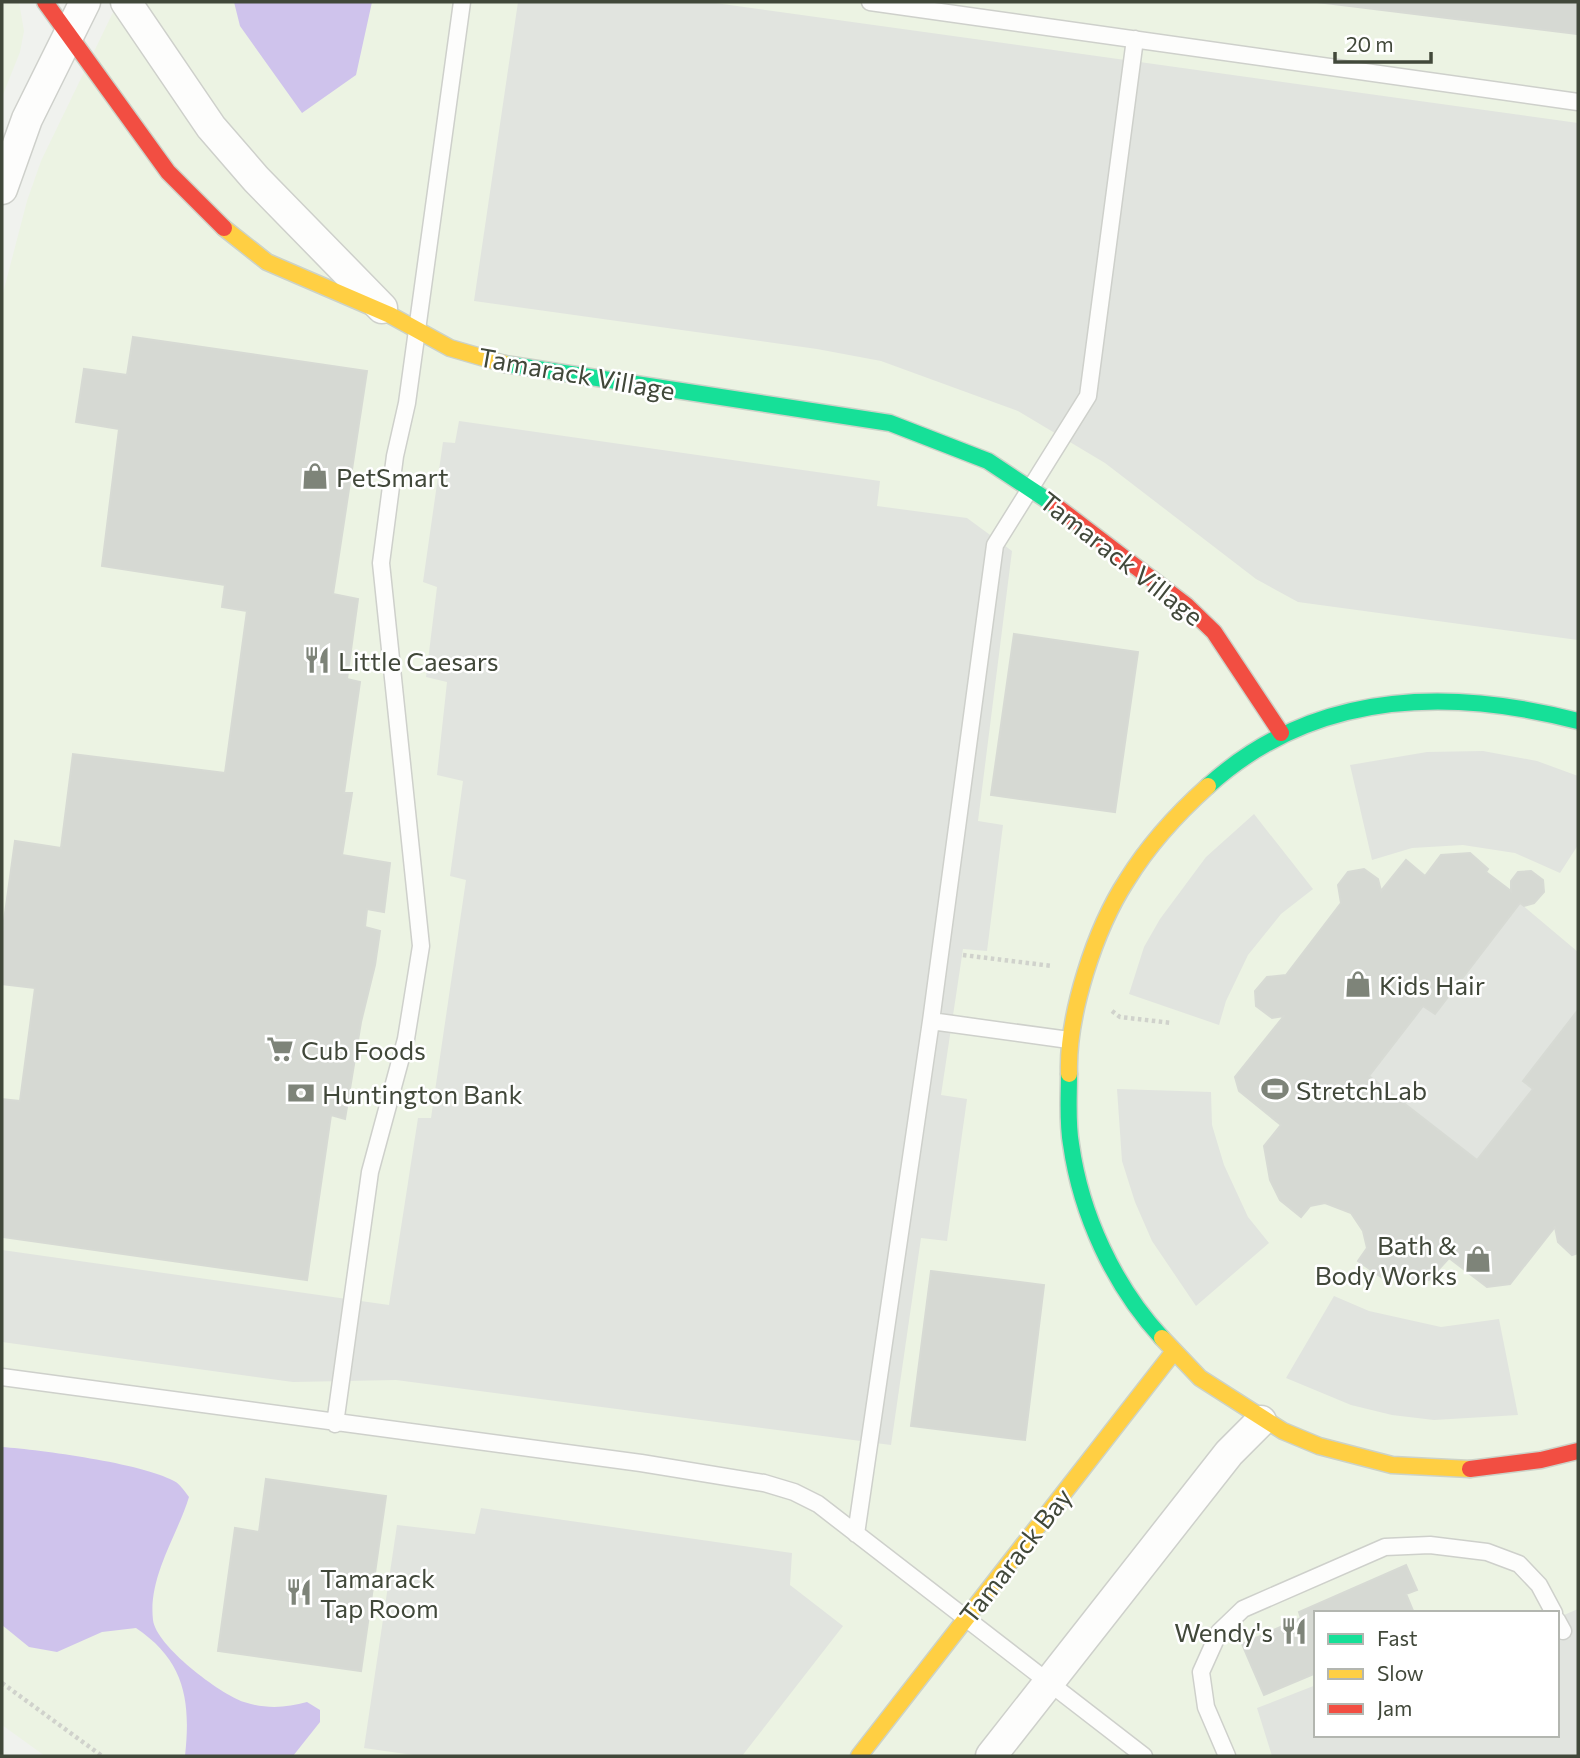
<svg xmlns="http://www.w3.org/2000/svg" width="1580" height="1758" viewBox="0 0 1580 1758" font-family="Commissioner,sans-serif">
	<style>
		.commercial { fill: #ecf3e3; fill-rule: evenodd }
		.parking { fill: #e1e4df }
		.water { fill: #cfc3ec }
		.building { fill: #d6d9d3; stroke: #d7dad4; stroke-width: 2 }
		.lines { fill: none; stroke-linecap: round; stroke-linejoin: round }
		.lane-casing { stroke: #ced0cb; stroke-width: 19 }
		.street-casing { stroke: #ced0cb; stroke-width: 33 }
		.fast-casing { stroke: #ccd2c8; stroke-width: 19 }
		.slow-casing { stroke: #ccd2c8; stroke-width: 19 }
		.jam-casing { stroke: #ccd2c8; stroke-width: 19 }
		.path { stroke: #d0d2cc; stroke-width: 4.5; stroke-dasharray: 3.5 3.5; stroke-linecap: butt }
		.lane { stroke: #fdfdfc; stroke-width: 16 }
		.street { stroke: #fdfdfc; stroke-width: 30 }
		.fast { stroke: #16e098; stroke-width: 16 }
		.slow { stroke: #ffcf43; stroke-width: 16 }
		.jam { stroke: #f24e42; stroke-width: 16 }
		.labels { text-anchor: middle; dominant-baseline: central; stroke-width: 5; stroke-linejoin: round; paint-order: stroke }
		.street-label { font-size: 26px; fill: #41483a; stroke: #fff }
		.poi-label { font-size: 26px; fill: #41483a; stroke: #fff; text-anchor: start }
	</style>
	<rect width="100%" height="100%" fill="#f0f2ee"/>
	<path class="commercial" d="M2,2H19L24,31L20,52L2,97Z
		M118,2H1578V1756H45L2,1725V297L27,201L41,161ZM1316,1613H1557V1735H1316Z"/>
	<path class="parking" d="M518,2H708L1578,123V640L1298,602L1256,579L1105,463L1018,411L881,361L817,349L474,301Z
		M459,421L880,481L877,506L967,518L1012,551L978,821L1003,825L987,951L963,949L941,1095L967,1099L947,1241L921,1238L891,1445L396,1380L293,1382L2,1342V1250L389,1305L418,1118H431L466,880L450,876L463,781L437,775L447,682L426,677L437,587L423,582L443,442L455,443Z
		M1483,751L1537,761L1578,776V845L1560,873L1515,853L1463,845L1412,848L1372,860L1350,765L1427,752Z
		M1254,814L1313,889L1281,914L1248,955L1226,1001L1219,1025L1129,994L1144,947L1160,919L1206,857Z
		M1520,903L1578,952V1010L1523,1081L1533,1089L1477,1160L1369,1076L1423,1006Z
		M1117,1089L1211,1092L1212,1125L1224,1165L1248,1217L1269,1243L1196,1306L1152,1241L1135,1202L1122,1161Z
		M1334,1296L1369,1311L1441,1327L1499,1319L1518,1415L1434,1420L1392,1415L1351,1405L1286,1378Z
		M481,1508L792,1553L790,1585L843,1626L742,1756H420L364,1748L397,1525L475,1534Z
		M1578,1609V1756H1272L1257,1708L1316,1685V1735H1557V1618Z"/>
	<path class="water" d="M234,2H372L356,75L302,113L240,26Z
		M2,1447C41,1450 141,1463 174,1481C180,1484 185,1492 189,1497C177,1536 148,1577 153,1620C156,1646 220,1694 244,1702C265,1709 286,1708 307,1702L320,1710V1722L293,1756H185C191,1701 185,1661 136,1628L102,1632L57,1652L29,1647L2,1625Z"/>
	<path class="building" d="M1317,2H1578V34Z
		M133,337L367,371L333,594L358,599L347,679L360,682L344,793H352L342,855L390,863L384,912L367,909L365,927L380,931L375,965L361,1022L345,1119L331,1115L307,1280L2,1237V1099L20,1101L35,988L2,984V935L15,841L61,848L73,754L225,773L247,611L222,607L225,585L102,566L119,429L76,422L84,369L127,375Z
		M1014,634L1138,652L1115,812L991,795Z
		M1470,853L1488,869L1486,872L1511,891V881L1518,872L1531,871L1543,880L1544,892L1534,903L1524,906L1520,903L1435,1014L1423,1006L1369,1076L1477,1160L1533,1089L1523,1081L1578,1010V1253L1572,1255L1558,1242L1555,1227L1510,1284L1487,1287L1449,1258L1429,1280L1384,1279L1358,1261L1367,1248L1363,1231L1351,1213L1325,1203L1310,1206L1301,1217L1280,1200L1270,1180L1264,1146L1281,1125L1239,1091L1235,1077L1284,1016L1272,1018L1256,1006L1255,991L1267,977L1286,975L1341,903L1338,885L1348,872L1364,869L1378,879L1381,891L1406,860L1425,876L1441,855Z
		M931,1271L1044,1285L1025,1440L911,1426Z
		M266,1479L386,1496L361,1671L218,1651L235,1528L259,1532Z
		M1406,1565L1417,1590L1406,1594L1414,1613H1316V1673L1264,1695L1242,1644L1301,1618L1299,1612Z"/>
	<g class="lines">
		<defs>
			<path id="lane" d="M870,2L1578,102
				M931,1021L1069,1040
				M2,1377L641,1463L764,1483L794,1492L818,1504L1144,1756
				M335,1424L370,1172L406,1039L421,946L381,563L395,456L407,403L462,2
				M856,1534L931,1021L995,545L1088,396L1135,39
				M1557,1620L1563,1631
				M1227,1756L1206,1707L1201,1672L1219,1632L1243,1609L1385,1547L1430,1545L1487,1552L1519,1564L1539,1585L1554,1613"/>
			<path id="street" d="M126,2L211,127L256,179L382,308
				M2,189L27,119L85,2
				M991,1756L1229,1453L1261,1421"/>
			<path id="fast" d="M505,364L890,423L988,461L1056,506
				M1208,786C1313,691 1447,687 1578,721
				M1069,1074C1069,1097 1067,1122 1071,1144C1081,1215 1114,1286 1162,1338"/>
			<path id="slow" d="M224,228L267,262L390,315L450,348L505,364
				M1069,1074C1067,1015 1095,929 1127,880C1148,846 1179,812 1208,786
				M1162,1338L1200,1378L1283,1431L1319,1446L1392,1465L1470,1469
				M859,1756L1172,1354"/>
			<path id="jam" d="M45,2L168,172L224,228
				M1056,506L1186,605L1214,632L1281,733
				M1470,1469L1541,1460L1578,1451"/>
		</defs>
		<use href="#lane" class="lane-casing"/>
		<use href="#street" class="street-casing"/>
		<use href="#fast" class="fast-casing"/>
		<use href="#slow" class="slow-casing"/>
		<use href="#jam" class="jam-casing"/>
		<path class="path" d="M963,955L1052,966
			M1112,1011L1120,1017L1172,1023
			M2,1683L102,1756"/>
		<use href="#lane" class="lane"/>
		<use href="#street" class="street"/>
		<use href="#fast" class="fast"/>
		<use href="#slow" class="slow"/>
		<use href="#jam" class="jam"/>
	</g>
	<defs>
		<symbol id="shop-bare" viewBox="-9 -9 18 18"><path d="M-5-2.5h2.3a2.7 3.5 0 0 1 5.4 0H5L5.5 6h-11ZM-1.5-2.5h3a1.5 2.3 0 0 0-3 0Z" fill="#7e8479" stroke="#fff" stroke-width="2.5" paint-order="stroke"/></symbol>
		<symbol id="restaurant-bare" viewBox="-9 -9 18 18"><path d="M-5-6h1v4h1v-4h1v4h1v-4h1v5L-1.5 .5V6h-2V.5L-5-1ZM5-6V6H3V1.5H1.5Q1.5-4 5-6Z" fill="#7e8479" stroke="#fff" stroke-width="2.5" paint-order="stroke"/></symbol>
		<symbol id="supermarket-bare" viewBox="-9 -9 18 18"><path d="M-6-5.5h2.5l.6 2H6L4.5 2H-2.5L-4.4-4H-6ZM-1.5 3.2a1.3 1.3 0 1 0 .1 0ZM3 3.2a1.3 1.3 0 1 0 .1 0Z" fill="#7e8479" stroke="#fff" stroke-width="2.5" paint-order="stroke"/></symbol>
		<symbol id="stadium-bare" viewBox="-9 -9 18 18"><path d="M0-5a6.5 5 0 1 0 0 10a6.5 5 0 1 0 0-10ZM-3.5-1.8h7v3.6h-7Z" fill="#7e8479" stroke="#fff" stroke-width="2.5" paint-order="stroke"/></symbol>
		<symbol id="bank-bare" viewBox="-9 -9 18 18"><path d="M-6-4H6V4H-6ZM0-2.3a2.3 2.3 0 1 0 0 4.6a2.3 2.3 0 1 0 0-4.6Z" fill="#7e8479" stroke="#fff" stroke-width="2.5" paint-order="stroke"/></symbol>
	</defs>
	<g fill-rule="evenodd">
		<use href="#shop-bare" x="296" y="457" width="38" height="38"/>
		<use href="#restaurant-bare" x="298" y="641" width="38" height="38"/>
		<use href="#shop-bare" x="1339" y="965" width="38" height="38"/>
		<use href="#supermarket-bare" x="261" y="1030" width="38" height="38"/>
		<use href="#stadium-bare" x="1256" y="1070" width="38" height="38"/>
		<use href="#bank-bare" x="282" y="1074" width="38" height="38"/>
		<use href="#shop-bare" x="1459" y="1240" width="38" height="38"/>
		<use href="#restaurant-bare" x="280" y="1573" width="38" height="38"/>
		<use href="#restaurant-bare" x="1275" y="1612" width="38" height="38"/>
	</g>
	<g class="labels">
		<g class="street-label">
			<text transform="translate(577 373) rotate(10)">Tamarack Village</text>
			<text transform="translate(1122 558) rotate(38)">Tamarack Village</text>
			<text transform="translate(1015 1555) rotate(-52)">Tamarack Bay</text>
		</g>
		<g class="poi-label">
			<text x="336" y="476">PetSmart</text>
			<text x="338" y="660">Little Caesars</text>
			<text x="1379" y="984">Kids Hair</text>
			<text x="301" y="1049">Cub Foods</text>
			<text x="1296" y="1089">StretchLab</text>
			<text x="322" y="1093">Huntington Bank</text>
			<text x="1457" y="1244" text-anchor="end">Bath &amp;<tspan x="1457" dy="30">Body Works</tspan></text>
			<text x="320" y="1577">Tamarack<tspan x="320" dy="30">Tap Room</tspan></text>
			<text x="1273" y="1631" text-anchor="end">Wendy's</text>
		</g>
	</g>
	<rect width="1580" height="1758" fill="none" stroke="#41483a" stroke-width="7"/>
	<rect x="1314" y="1611" width="245" height="126" fill="#ffffff" stroke="#b3b6b0" stroke-width="2"/>
	<rect x="1328" y="1634" width="35" height="10" fill="#16e098" stroke="#b3b6b0" stroke-width="2"/>
	<text x="1377" y="1646" font-size="21" fill="#41483a">Fast</text>
	<rect x="1328" y="1669" width="35" height="10" fill="#ffcf43" stroke="#b3b6b0" stroke-width="2"/>
	<text x="1377" y="1681" font-size="21" fill="#41483a">Slow</text>
	<rect x="1328" y="1704" width="35" height="10" fill="#f24e42" stroke="#b3b6b0" stroke-width="2"/>
	<text x="1377" y="1716" font-size="21" fill="#41483a">Jam</text>
	<path d="M1335 52v10h96v-10" fill="none" stroke="#41483a" stroke-width="3.5"/>
	<text x="1346" y="52" font-size="21" fill="#41483a" stroke="#ffffff" stroke-width="5" paint-order="stroke">20 m</text>
</svg>
